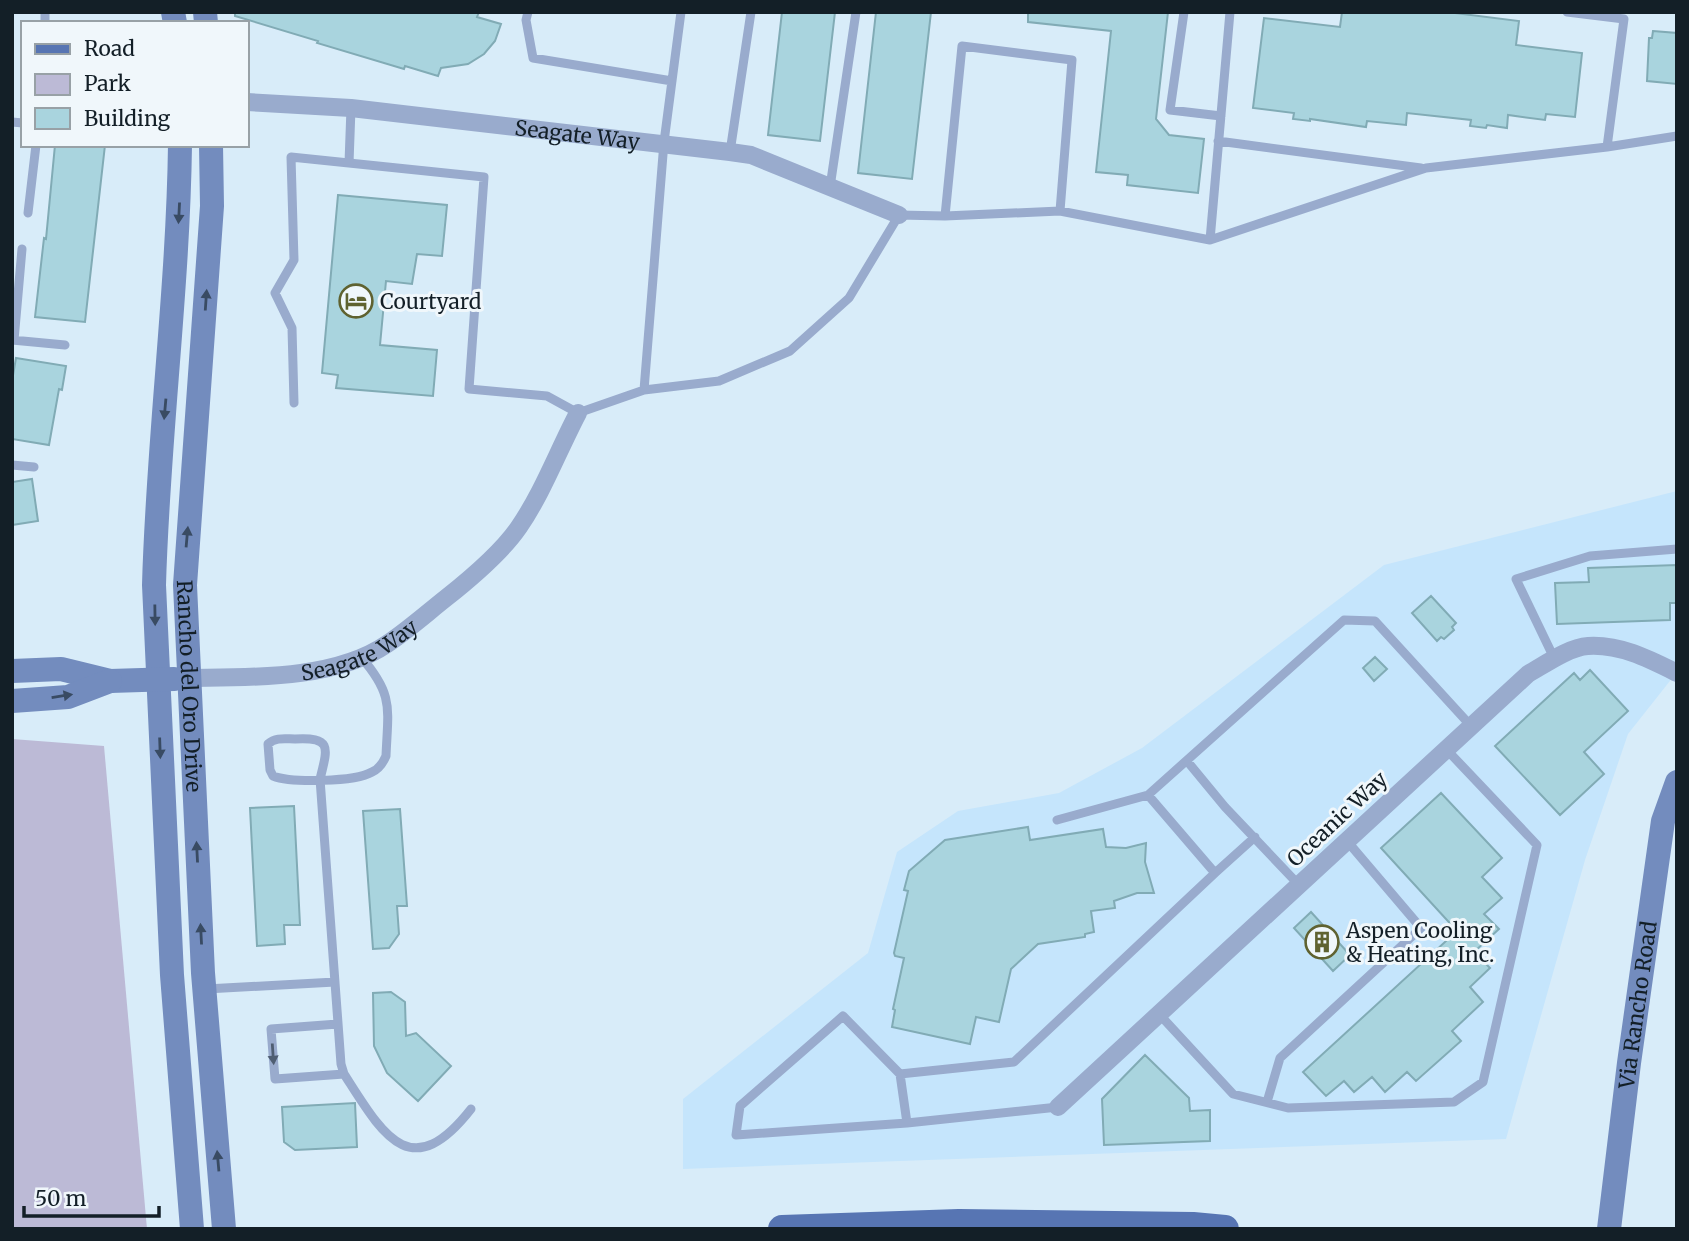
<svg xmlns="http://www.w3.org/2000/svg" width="1689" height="1241" viewBox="0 0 1689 1241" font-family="Merriweather,serif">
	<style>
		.built { fill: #c5e5fc }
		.green { fill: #bcbad6 }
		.building { fill: #a9d4de; stroke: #81abb5; stroke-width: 2 }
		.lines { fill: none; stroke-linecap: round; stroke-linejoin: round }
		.lane { stroke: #99abcd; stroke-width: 9 }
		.street { stroke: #99abcd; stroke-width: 18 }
		.secondary { stroke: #738cbe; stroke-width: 24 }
		.primary { stroke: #5775b3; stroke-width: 28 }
		.oneway { fill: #394b63 }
		.oneway2 { fill: #4f5e72 }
		.labels { text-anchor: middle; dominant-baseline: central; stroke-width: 6; stroke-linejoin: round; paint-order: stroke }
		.street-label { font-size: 21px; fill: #131f27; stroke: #f0f7fb }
		.poi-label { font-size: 21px; fill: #131f27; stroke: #f0f7fb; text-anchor: start }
	</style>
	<rect width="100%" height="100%" fill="#d8ecf9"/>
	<path class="built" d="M1677,491V672L1628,734L1585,860L1506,1139L683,1169V1099L868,953L897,852L958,811L1059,793L1142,748L1384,565Z"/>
	<path class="green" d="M12,739L104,746L147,1229H12Z"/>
	<path class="building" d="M235,12H479L477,17L501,24L495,41L484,54L468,64L441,68L438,76L405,66L404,69L317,43L318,41L235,16Z
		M782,12H835L820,141L768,135Z
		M876,12H931L912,179L858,173Z
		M1028,12H1168L1156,119L1169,135L1204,139L1198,193L1127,185L1128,175L1096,172L1111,31L1028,22Z
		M1342,12H1447L1519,21L1516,45L1582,53L1575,117L1546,114L1545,120L1508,115L1507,128L1487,125L1486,128L1470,126L1471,120L1407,113L1406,125L1367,121L1366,127L1310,119V121L1293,119L1294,113L1253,108L1264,18L1340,27Z
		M1653,31L1677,33V84L1647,81L1649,38H1652Z
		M55,145H105L85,322L35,317L44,238L46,239Z
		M338,195L447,205L442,256L417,254L412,284L386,281L380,345L437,350L433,396L336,388L338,375L322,373Z
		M16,358L66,366L62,390L59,389L49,445L12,439V381Z
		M32,479L38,521L12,525V482Z
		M1677,565V603H1670V620L1557,624L1555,583L1589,582L1588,568Z
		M1431,596L1456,623L1452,627L1454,630L1444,639L1441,637L1437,641L1412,613Z
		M1375,657L1387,669L1374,681L1363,668Z
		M1590,670L1628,711L1584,752L1604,774L1560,815L1495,746L1574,673L1580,680Z
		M1441,793L1502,858L1482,877L1502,898L1484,914L1499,929L1474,952L1490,968L1470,987L1483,1002L1452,1031L1461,1041L1416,1081L1407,1072L1385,1092L1372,1077L1354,1092L1344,1081L1326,1096L1303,1072L1457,931L1381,848Z
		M294,806L300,925H284L285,944L257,946L250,808Z
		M400,809L407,906H397L399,934L389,948L373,949L363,811Z
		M1028,827L1030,840L1103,829L1106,847L1126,848L1146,843L1145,862L1154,893H1137L1114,901L1115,908L1091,911L1094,932L1085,934V937L1038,944L1011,969L999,1022L976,1017L970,1044L892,1027L895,1010L893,1009L904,958L895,956L894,953L908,891L904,890L909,871L945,840Z
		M1311,912L1350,955L1333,971L1294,928Z
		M391,992L405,1002L406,1036L416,1033L451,1066L418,1101L387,1073L374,1046L373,993Z
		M1145,1055L1189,1098L1190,1111L1210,1110V1141L1104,1145L1102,1099Z
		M355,1103L357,1147L295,1150L284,1142L282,1107Z"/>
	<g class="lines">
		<path class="lane" d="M45,12V23
			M528,12L526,20L533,58L672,81
			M1184,12L1170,110L1221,116
			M1567,12L1624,19L1607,147
			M12,122L23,123
			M1218,141L1421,168
			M730,152L751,12
			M349,163L351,108
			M830,187L856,12
			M28,213L36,145
			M945,216L962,46L1072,60L1060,211
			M1210,240L1230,12
			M12,340L65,345
			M14,340L22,249
			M644,390L664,142L681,12
			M294,403L292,328L275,293L294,260L291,157L484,177L469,389L547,396L578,413L644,390L719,381L790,351L849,298L899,215L945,216L1060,211L1210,240L1426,168L1607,147L1677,136
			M12,465L34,467
			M361,657C394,695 388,708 386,756C383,763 379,769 372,772C355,782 291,783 273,776L270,770L268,744C276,737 285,739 295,739C332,737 328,747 320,779L341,1064L344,1074C382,1133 410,1187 471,1109
			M1554,658L1516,579L1590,556L1677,549
			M1187,761L1225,807L1299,885
			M1057,820L1148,795
			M1255,837L1215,873L1148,795L1344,620L1375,621L1471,726
			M206,989L335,982
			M1159,1014L1233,1094L1288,1108L1454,1102L1483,1082L1537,845L1446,749
			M338,1024L271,1029L275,1079L344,1074
			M900,1074L907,1123
			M1267,1102L1280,1058L1421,928L1347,841
			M1058,1107L907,1123L736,1135L740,1106L843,1016L900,1074L1014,1062L1215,873"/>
		<g class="street">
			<path id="s1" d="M247,102L351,108L730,152L751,155L899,215"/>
			<path id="s2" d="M189,678C250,677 334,680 387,644C408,630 427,613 446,598C470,579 502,552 519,527C543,492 558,451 578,413"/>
			<path d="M1058,1107L1528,674C1544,665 1569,647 1588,646C1620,644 1649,659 1677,673"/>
		</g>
		<g class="secondary">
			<path d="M173,12L175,23"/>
			<path d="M205,12L206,23"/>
			<path d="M180,145C178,292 158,438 154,585L172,975L192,1229"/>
			<path id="s3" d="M211,145L212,206L185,585L203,973L224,1229"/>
			<path d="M12,671L61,669L110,681L174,679"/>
			<path d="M12,701L68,697L110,681"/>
			<path id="s4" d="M1609,1229L1629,1063L1663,821L1677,782"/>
		</g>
		<path class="primary" d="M782,1229L959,1223L1193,1226L1225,1229"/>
	</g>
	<defs><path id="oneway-solid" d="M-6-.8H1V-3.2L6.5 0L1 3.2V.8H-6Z" transform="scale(1.75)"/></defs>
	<g class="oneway">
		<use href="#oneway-solid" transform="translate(179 213) rotate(93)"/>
		<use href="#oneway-solid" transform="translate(206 300) rotate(-86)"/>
		<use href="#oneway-solid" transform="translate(165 409) rotate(95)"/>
		<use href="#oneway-solid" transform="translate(187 537) rotate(-85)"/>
		<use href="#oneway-solid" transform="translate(155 615) rotate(89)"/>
		<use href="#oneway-solid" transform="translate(62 696) rotate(-9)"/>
		<use href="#oneway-solid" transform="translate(160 748) rotate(88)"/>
		<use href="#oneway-solid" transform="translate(197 852) rotate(-93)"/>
		<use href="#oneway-solid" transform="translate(201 934) rotate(-93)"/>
		<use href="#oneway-solid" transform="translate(218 1161) rotate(-95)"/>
	</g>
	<use class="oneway2" href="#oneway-solid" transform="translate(273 1054) rotate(86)"/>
	<defs>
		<symbol id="hotel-ring" viewBox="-11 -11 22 22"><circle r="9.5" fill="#f0f7fb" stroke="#5f6230" stroke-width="1.5"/><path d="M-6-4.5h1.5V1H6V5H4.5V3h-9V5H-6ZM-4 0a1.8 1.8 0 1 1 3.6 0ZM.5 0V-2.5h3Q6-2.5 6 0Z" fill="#5f6230"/></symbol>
		<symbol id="building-ring" viewBox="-11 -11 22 22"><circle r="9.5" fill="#f0f7fb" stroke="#5f6230" stroke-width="1.5"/><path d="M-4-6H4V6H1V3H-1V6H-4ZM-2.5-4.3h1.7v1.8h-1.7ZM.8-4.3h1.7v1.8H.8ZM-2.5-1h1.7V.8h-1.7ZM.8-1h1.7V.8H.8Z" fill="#5f6230"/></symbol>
	</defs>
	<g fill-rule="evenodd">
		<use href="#hotel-ring" x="337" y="282" width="38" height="38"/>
		<use href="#building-ring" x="1303" y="923" width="38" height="38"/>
	</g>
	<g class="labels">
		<g class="street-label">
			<text stroke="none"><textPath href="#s1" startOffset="332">Seagate Way</textPath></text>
			<text stroke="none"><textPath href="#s2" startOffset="175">Seagate Way</textPath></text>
			<text stroke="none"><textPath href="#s3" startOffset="542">Rancho del Oro Drive</textPath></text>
			<text transform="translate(1337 819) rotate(-43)">Oceanic Way</text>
			<text stroke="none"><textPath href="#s4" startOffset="226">Via Rancho Road</textPath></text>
		</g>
		<g class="poi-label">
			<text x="380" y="301">Courtyard</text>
			<text x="1346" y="930">Aspen Cooling<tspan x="1346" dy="24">&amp; Heating, Inc.</tspan></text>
		</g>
	</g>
	<rect width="1689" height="1241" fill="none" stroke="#131f27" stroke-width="28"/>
	<rect x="21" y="21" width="228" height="126" fill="#f0f7fb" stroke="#98a1a6" stroke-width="2"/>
	<rect x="35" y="44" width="35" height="10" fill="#5775b3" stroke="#98a1a6" stroke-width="2"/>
	<text x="84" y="56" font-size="21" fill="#131f27">Road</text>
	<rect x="35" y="74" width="35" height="21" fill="#bcbad6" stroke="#98a1a6" stroke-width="2"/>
	<text x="84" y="91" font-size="21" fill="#131f27">Park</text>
	<rect x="35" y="108" width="35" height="21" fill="#a9d4de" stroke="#98a1a6" stroke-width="2"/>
	<text x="84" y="126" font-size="21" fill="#131f27">Building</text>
	<path d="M24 1206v10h135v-10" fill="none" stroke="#131f27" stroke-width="3.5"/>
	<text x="35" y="1206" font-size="21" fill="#131f27" stroke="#f0f7fb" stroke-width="5" paint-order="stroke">50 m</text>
</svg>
